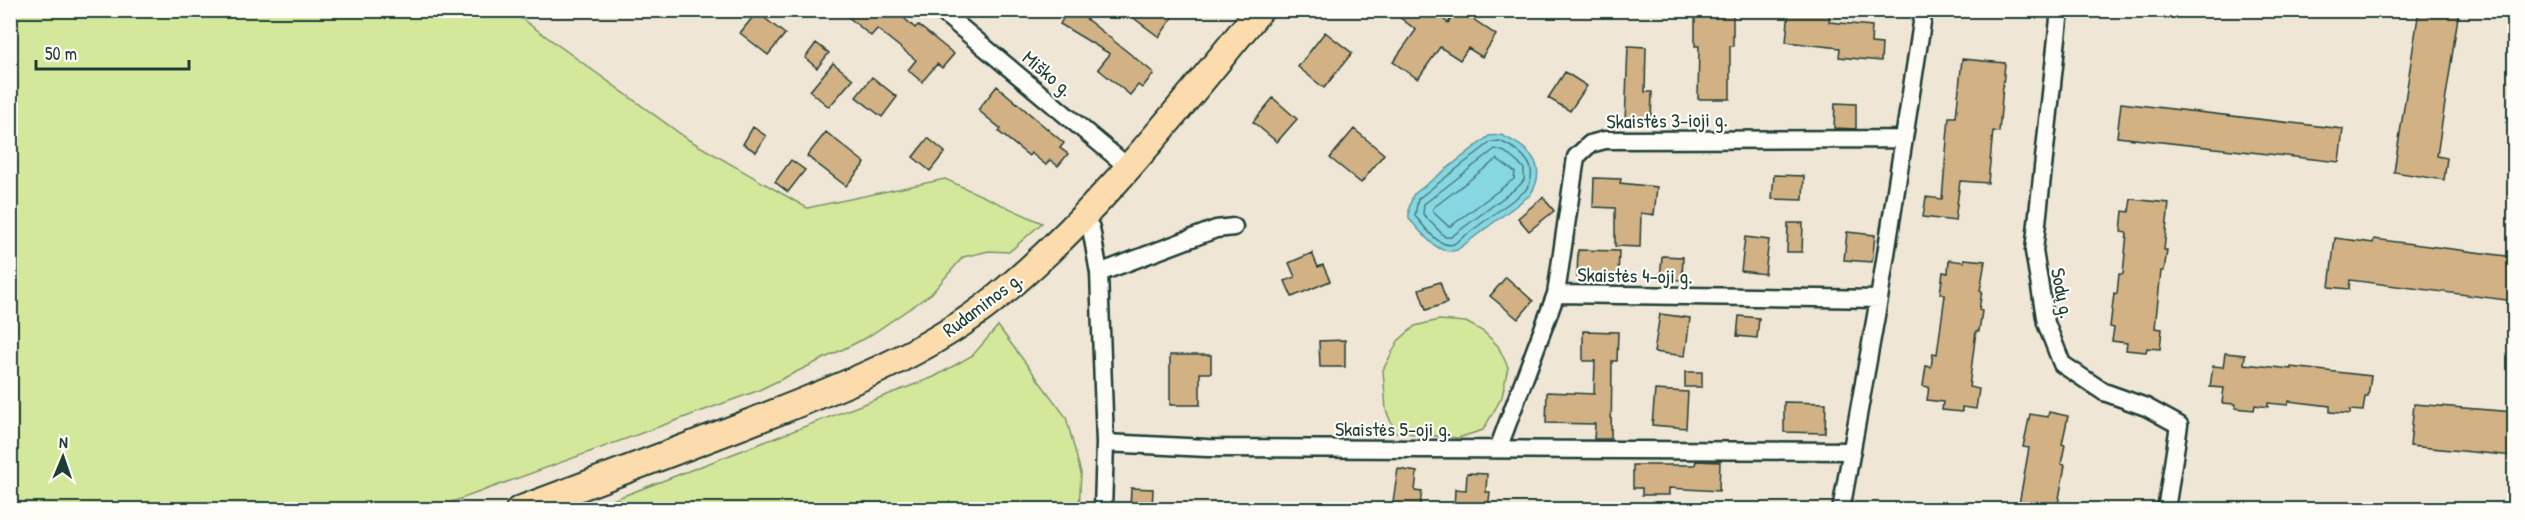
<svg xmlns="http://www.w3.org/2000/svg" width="2525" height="520" viewBox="0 0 2525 520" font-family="'Patrick Hand',sans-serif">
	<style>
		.green { fill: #d4e89c; stroke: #7a9268; stroke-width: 1.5 }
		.water { fill: #87d7e3; stroke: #5d999d; stroke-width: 1.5 }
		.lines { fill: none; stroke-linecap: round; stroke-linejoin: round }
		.shore { stroke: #497b7a; stroke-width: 1.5 }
		.building { fill: #d2b185; stroke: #1f3d34; stroke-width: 1.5 }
		.street-casing { stroke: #1f3d34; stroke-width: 21 }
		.primary-casing { stroke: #1f3d34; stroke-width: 30 }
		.street { stroke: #fdfcf7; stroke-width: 16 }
		.primary { stroke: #fcdcac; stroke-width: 26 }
		.labels { text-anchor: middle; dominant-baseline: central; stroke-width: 4.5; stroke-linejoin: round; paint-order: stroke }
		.street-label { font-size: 20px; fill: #1f3d34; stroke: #fdfcf7 }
	</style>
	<rect width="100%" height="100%" fill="#f0e6d5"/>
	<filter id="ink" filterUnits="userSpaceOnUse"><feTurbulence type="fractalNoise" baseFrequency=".0167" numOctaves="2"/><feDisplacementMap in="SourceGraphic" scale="12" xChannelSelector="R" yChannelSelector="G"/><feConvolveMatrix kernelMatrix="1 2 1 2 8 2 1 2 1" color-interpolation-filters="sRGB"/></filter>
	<g filter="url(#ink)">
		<path class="green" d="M10,11H511L689,140L807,208L945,179L1042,223L1009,252L989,251L963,257L931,294L866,338L757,391L433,509H11Z
			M1439,320L1466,322L1484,332L1498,346L1508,367L1502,397L1483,430L1458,438L1395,432L1386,410L1383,370L1398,341L1415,326Z
			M998,326L1066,417L1081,473L1079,509H589L934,377L973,355Z"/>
		<path class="water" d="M1501,135C1528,147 1550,165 1530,195L1457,250C1436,256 1422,232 1409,219V208L1413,195L1489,136Z"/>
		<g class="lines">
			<path class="shore" d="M1500,141C1522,151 1542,167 1525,191L1454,244C1439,249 1425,227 1415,216L1418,199L1491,142Z
				M1495,149L1505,152L1524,168V180L1519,186L1451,237H1445L1423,214L1424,204Z
				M1497,159L1515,172L1514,179L1451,226H1448L1433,212V208Z"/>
		</g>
		<path class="building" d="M840,10H895L915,28L918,25L954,54L942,68L937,64L922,82L908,70L916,60L877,29L871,36Z
			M1068,10H1075L1154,73L1142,88L1138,85L1130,95L1098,69L1110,54L1060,24Z
			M1123,10H1178L1159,37Z
			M1390,10H1432L1448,23L1457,10H1460L1496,35L1482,57L1468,48L1460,60L1440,47L1418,79L1393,62L1416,30Z
			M1789,10H1830L1829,22L1872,26L1871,43L1882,44L1881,61L1839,57L1840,48L1786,42Z
			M2419,10H2459L2437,156L2447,158L2444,180L2394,172Z
			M757,12L785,34L768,55L740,33Z
			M1695,14H1733V46H1730V99H1698L1699,46H1695Z
			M1325,32L1352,53L1324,88L1298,67Z
			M816,43L829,53L817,68L805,58Z
			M1628,46L1646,47L1645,92H1652L1651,123L1625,122Z
			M1962,59L2005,63L1999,132L1993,131L1988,183L1960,181L1955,221L1923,217L1926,197L1942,199L1949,117H1956Z
			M833,63L853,79L829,107L810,91Z
			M1565,72L1587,86L1570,111L1548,98Z
			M872,77L897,97L882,117L856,97Z
			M997,86L1064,143L1060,148L1068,154L1058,166L1050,160L1046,165L1031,153L1029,156L999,132L1001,129L978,110Z
			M1273,98L1297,119L1277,142L1253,122Z
			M1835,103L1856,104V129L1834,128Z
			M2121,103L2343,129L2339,162L2117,137Z
			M753,127L766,136L756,152L743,144Z
			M1354,129L1384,154L1361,183L1330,158Z
			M826,132L865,163L846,186L807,156Z
			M928,138L945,152L930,171L913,157Z
			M791,160L805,170L788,192L775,182Z
			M1774,175L1804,176L1803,200L1772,199Z
			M1594,178L1621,179L1620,183L1657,187L1654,215L1641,213L1640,247L1615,246V208L1593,207Z
			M1543,197L1554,211L1529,231L1518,218Z
			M2131,199L2169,203L2164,250H2167L2164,271H2161L2155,328L2162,329L2160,349L2147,348L2146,352L2126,350L2127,343L2112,341L2114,328L2110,327L2114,293L2117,294L2119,274H2123L2127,233L2121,232L2123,211L2129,212Z
			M1788,223H1803L1802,252H1787Z
			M1847,232L1875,235L1872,262L1844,260Z
			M1745,237L1769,240L1765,274L1741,271Z
			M2335,238L2373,243L2374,239L2514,257V301L2350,280L2349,289L2329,287Z
			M1578,250L1619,251L1618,278L1577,277Z
			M1312,253L1318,267L1323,265L1330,281L1292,297L1285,281L1295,277L1289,263Z
			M1662,256L1683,257L1682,280L1660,279Z
			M1964,259L1985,261L1980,291H1982L1979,310L1982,311L1979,331H1976L1969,387L1979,389L1976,409L1962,407V412L1942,410L1943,402L1927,400L1929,387L1923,386L1926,366L1931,367L1933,353L1937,354L1945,295L1940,294L1943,272L1948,273L1949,260L1964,262Z
			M1506,277L1533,301L1518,319L1490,296Z
			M1440,282L1447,303L1426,310L1419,289Z
			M1660,314L1690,318L1685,356L1654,352Z
			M1739,316L1759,318L1757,338L1737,336Z
			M1583,331L1618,332L1617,361H1612L1611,439H1594L1595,424L1546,423L1547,392L1594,394L1595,361H1583Z
			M1345,340V367H1320L1319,341Z
			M2225,353L2245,355L2244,364L2291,369V367L2371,376L2368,397H2365L2363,411L2350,410V414L2330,412V406L2289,401L2288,405L2268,403V407L2255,405L2254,410L2235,408V404L2222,403L2224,388L2210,387L2213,366L2223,367Z
			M1170,355H1211V373H1200V405H1170Z
			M1685,372H1702V387H1685Z
			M1655,390L1688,392L1686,428L1652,425Z
			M1784,402L1826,403L1825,433L1784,432Z
			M2414,404L2514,412V456L2410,446Z
			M2049,412L2068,416L2062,444L2065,445L2061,464L2065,465L2057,510H2018L2029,448L2023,447L2030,414L2048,417Z
			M1696,461L1720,462L1719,491L1669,488V495H1642V488H1633V465H1695Z
			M1398,469L1417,472L1415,491L1422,492L1419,510L1392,508Z
			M1467,473L1487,474L1486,492H1490L1488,510H1454L1455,489L1466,490Z
			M1131,488L1153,489L1152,510H1130Z"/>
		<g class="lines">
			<defs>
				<path id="street" d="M940,10L1128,167
					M2060,10L2034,251L2046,323L2062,364L2104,392L2146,407L2179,425L2166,510
					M1082,219L1091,228L1099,273L1105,443L1207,448L1852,451
					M1099,273L1216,229L1234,227
					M1556,294L1576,157L1590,144L1605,140L1902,139
					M1498,449L1556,294L1879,299
					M1103,510L1105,443
					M1841,510L1879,299L1924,10"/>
				<path id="primary" d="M519,510C601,479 683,449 764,417C844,386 929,353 996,298C1097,215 1177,110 1260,10"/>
			</defs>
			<use href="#street" class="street-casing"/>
			<use href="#primary" class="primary-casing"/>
			<use href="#street" class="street"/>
			<use href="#primary" class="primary"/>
		</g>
	</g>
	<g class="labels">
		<g class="street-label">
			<text transform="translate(1048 73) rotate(40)">Miško g.</text>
			<text transform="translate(1667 120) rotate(-1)">Skaistės 3-ioji g.</text>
			<text transform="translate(1635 275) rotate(1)">Skaistės 4-oji g.</text>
			<text transform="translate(2063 293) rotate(79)">Sodų g.</text>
			<text transform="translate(982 304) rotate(-37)">Rudaminos g.</text>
			<text x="1393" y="428">Skaistės 5-oji g.</text>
		</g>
	</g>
	<rect width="2525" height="520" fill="none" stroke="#fdfcf7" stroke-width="36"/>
	<rect x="18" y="18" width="2489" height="484" fill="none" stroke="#1f3d34" stroke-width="2" filter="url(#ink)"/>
	<g transform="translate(63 457) rotate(2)" stroke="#fdfcf7" stroke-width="4.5" paint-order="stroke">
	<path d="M0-4.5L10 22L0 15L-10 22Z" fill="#1f3d34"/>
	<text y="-9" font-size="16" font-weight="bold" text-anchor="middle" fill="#1f3d34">N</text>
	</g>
	<path d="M36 60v9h153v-9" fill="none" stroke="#1f3d34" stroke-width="3"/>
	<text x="45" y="60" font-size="18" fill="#1f3d34" stroke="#fdfcf7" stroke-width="4.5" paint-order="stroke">50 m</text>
</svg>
